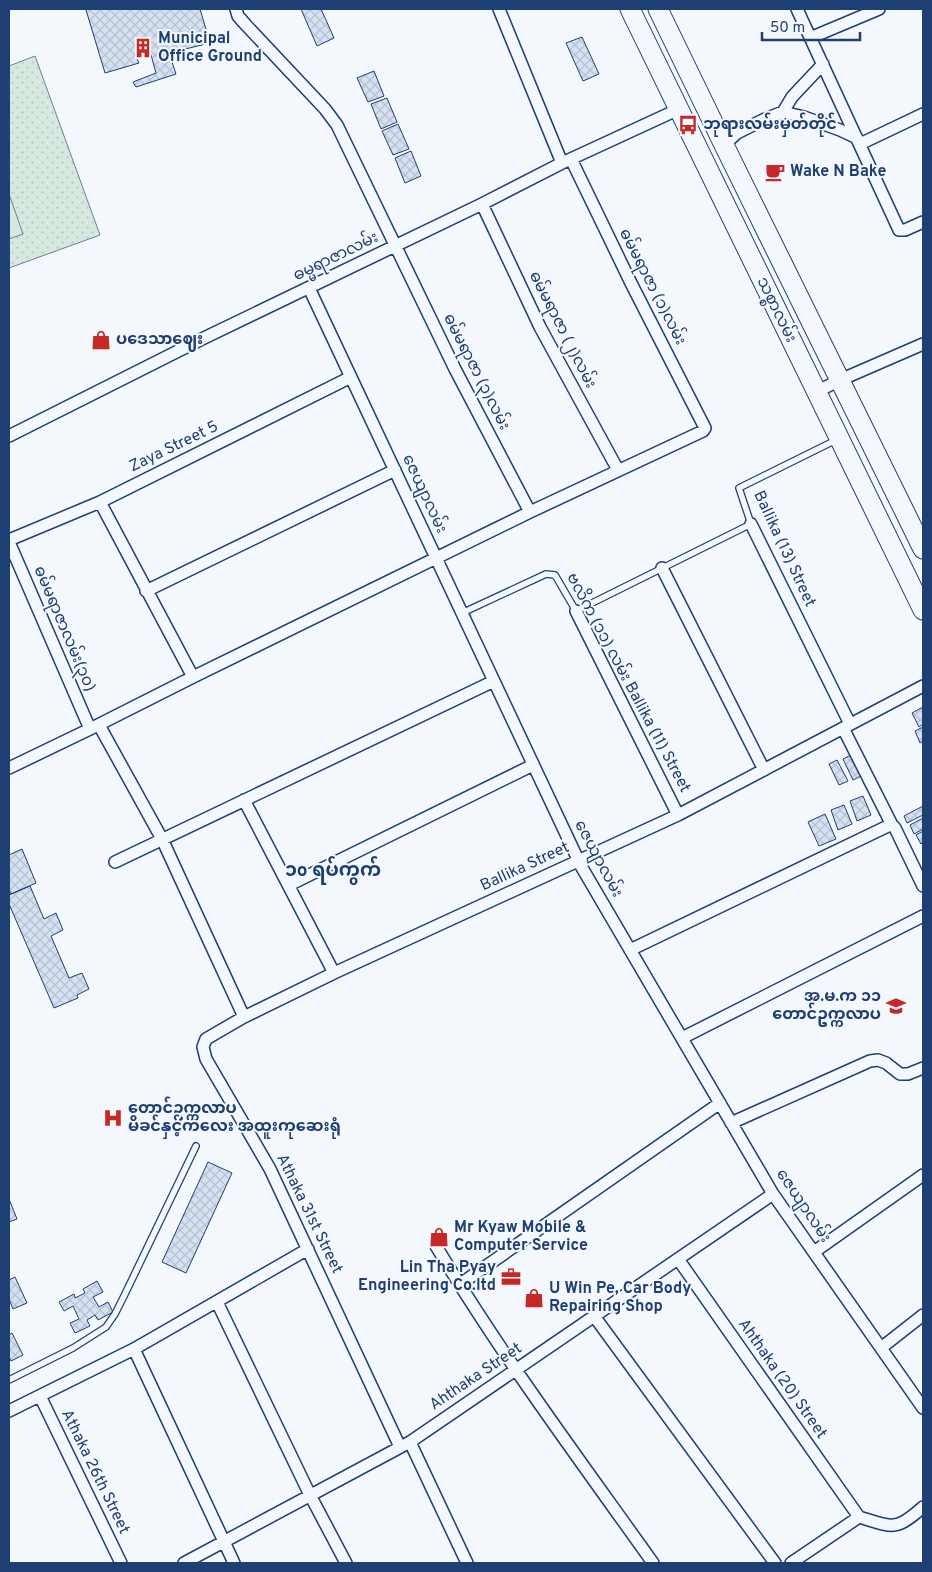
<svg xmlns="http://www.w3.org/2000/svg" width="932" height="1572" viewBox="0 0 932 1572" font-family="Overpass,'Noto Sans Myanmar',sans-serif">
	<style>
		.grass { fill: url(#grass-dots); stroke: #687fa3 }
		.green { fill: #d7e8df; stroke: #687fa3 }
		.building { fill: url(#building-cross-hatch); stroke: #1d3f73 }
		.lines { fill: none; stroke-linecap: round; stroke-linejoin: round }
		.service-casing { stroke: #1d3f73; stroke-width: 8 }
		.minor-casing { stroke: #1d3f73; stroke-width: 14 }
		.primary-casing { stroke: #1d3f73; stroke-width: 21 }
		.service { stroke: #f4f7fb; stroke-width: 5.5 }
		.minor { stroke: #f4f7fb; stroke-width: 11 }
		.primary { stroke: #f4f7fb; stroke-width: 19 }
		.labels { text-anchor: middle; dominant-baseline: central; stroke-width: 4; stroke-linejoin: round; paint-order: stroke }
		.poi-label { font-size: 16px; font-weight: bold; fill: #1d3f73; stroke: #f4f7fb; text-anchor: start }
		.street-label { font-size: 16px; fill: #1d3f73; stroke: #f4f7fb }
		.quarter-label { font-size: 19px; font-weight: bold; fill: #1d3f73; stroke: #f4f7fb }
	</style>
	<defs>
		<pattern id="grass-dots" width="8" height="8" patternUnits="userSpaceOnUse" patternTransform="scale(1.25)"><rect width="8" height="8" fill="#d7e8df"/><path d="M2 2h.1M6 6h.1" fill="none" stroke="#b8c8c3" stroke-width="1.8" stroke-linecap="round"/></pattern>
		<pattern id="building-cross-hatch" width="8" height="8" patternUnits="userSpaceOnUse" patternTransform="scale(1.25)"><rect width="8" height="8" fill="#d5e0f0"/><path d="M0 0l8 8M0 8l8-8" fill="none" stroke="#b6c1d1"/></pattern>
	</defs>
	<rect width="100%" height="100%" fill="#f4f7fb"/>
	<path class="grass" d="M35,56L100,235L9,268V66Z"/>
	<path class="green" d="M9,194L23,234L9,239Z"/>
	<path class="building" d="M89,9H200L210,43L169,53L176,74L136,87L133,82L156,73L151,55L137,59L139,63L105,73L86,10Z
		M301,9H321L334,38L317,46Z
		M582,37L599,74L583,81L566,43Z
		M374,71L384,96L368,102L357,78Z
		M387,98L397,122L381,129L371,104Z
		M398,124L409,149L393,155L382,131Z
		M411,151L421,176L405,183L395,158Z
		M923,707V724L919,727L912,713Z
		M923,727V741L920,743L915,731Z
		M851,755L861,776L853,780L843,759Z
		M837,760L848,781L839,785L829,764Z
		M863,796L871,815L857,821L850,801Z
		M844,805L852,824L838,830L831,810Z
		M923,806V815L907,823L904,816Z
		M825,814L836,839L819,846L808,822Z
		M923,818V829L914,834L910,825Z
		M923,831V842L921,844L916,835Z
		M22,849L36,883L11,894L9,890V855Z
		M30,886L44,919L56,913L63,930L51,936L69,978L82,973L89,989L77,995L78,998L54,1008L9,904V895Z
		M208,1162L232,1173L186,1273L162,1262Z
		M9,1199L17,1219L9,1222Z
		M15,1277L27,1303L13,1309L9,1299V1280Z
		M97,1281L103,1292L93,1297L99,1307L108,1302L113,1312L98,1320L95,1315L87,1320L90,1326L75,1333L70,1323L79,1319L73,1306L64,1311L59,1302L74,1294L75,1298L85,1293L83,1289Z
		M12,1333L23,1355L11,1361L9,1357V1335Z"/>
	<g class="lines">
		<defs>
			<path id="service" d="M462,613L546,574L555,575L576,611L751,524L739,488L836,440
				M9,1380L73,1348L106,1327L115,1314L125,1294L196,1146"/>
			<path id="minor" d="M236,9L238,16L246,25L325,109L337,125L455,369L530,512
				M499,9L562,163
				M797,9L899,230H905L923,222
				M810,38L879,9
				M783,112L792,97L823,64
				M860,144L923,114
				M724,145L737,133L765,119L783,112L804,117L840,130L857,138
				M482,204L540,327L618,470
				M309,288L581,866L773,1194L923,1408
				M816,392L840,380L923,344
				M9,436L206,337L482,204L562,163L679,109
				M100,502L193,677
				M751,524L850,724
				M9,540L100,502L351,377
				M9,542L90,729
				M662,568L764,770
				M146,591L395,470
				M576,611L678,815
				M99,725L162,839L244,1017
				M843,728L892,825
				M9,768L90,729L193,677L530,512L703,431L705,428L631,283L571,159
				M244,800L334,973
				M115,862L494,681
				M289,885L533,765
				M630,950L888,826L892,825L895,828L923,886
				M682,1038L923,916
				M731,1123L870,1061L878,1060L886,1063L900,1074H908L923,1068
				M436,1246C502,1356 579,1459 653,1563
				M814,1252L923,1175
				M678,1259L859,1517
				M459,1285L720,1103
				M217,1302L310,1495L346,1563
				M594,1316L775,1563
				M881,1348L923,1315
				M134,1349L234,1563
				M40,1396L121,1563
				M9,1411L134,1349L308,1249
				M410,1442L467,1563
				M400,1447L270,1169L206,1059L203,1047L206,1039L244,1017L334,973L678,815L923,686
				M184,1563L410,1442L773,1194
				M791,1563L859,1517C893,1527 895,1532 923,1507"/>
			<path id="primary" d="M630,9L923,610
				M658,9L724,145L923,549"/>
		</defs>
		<use href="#service" class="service-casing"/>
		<use href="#minor" class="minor-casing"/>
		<use href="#primary" class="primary-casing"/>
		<use href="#service" class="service"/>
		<use href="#minor" class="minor"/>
		<use href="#primary" class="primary"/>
	</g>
	<defs>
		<symbol id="building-bare" viewBox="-9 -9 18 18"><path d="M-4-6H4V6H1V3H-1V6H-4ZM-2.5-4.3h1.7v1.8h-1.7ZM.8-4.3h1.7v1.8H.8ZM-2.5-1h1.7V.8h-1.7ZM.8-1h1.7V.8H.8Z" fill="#c62828" stroke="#f4f7fb" stroke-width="2.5" paint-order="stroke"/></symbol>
		<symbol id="bus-bare" viewBox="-9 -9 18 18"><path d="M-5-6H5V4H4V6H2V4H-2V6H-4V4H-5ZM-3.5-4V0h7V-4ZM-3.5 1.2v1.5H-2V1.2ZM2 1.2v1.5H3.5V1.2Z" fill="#c62828" stroke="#f4f7fb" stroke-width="2.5" paint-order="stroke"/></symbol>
		<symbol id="cafe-bare" viewBox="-9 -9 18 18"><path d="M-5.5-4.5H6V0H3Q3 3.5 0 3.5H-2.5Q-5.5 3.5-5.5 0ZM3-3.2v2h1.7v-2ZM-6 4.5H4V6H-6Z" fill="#c62828" stroke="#f4f7fb" stroke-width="2.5" paint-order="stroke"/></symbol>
		<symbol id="shop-bare" viewBox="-9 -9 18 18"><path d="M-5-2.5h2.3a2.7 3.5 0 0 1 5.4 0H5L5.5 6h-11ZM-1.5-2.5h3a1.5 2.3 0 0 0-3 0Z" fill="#c62828" stroke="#f4f7fb" stroke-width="2.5" paint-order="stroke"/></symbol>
		<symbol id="school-bare" viewBox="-9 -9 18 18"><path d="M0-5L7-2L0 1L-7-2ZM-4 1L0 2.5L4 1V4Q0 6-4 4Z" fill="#c62828" stroke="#f4f7fb" stroke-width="2.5" paint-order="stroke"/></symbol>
		<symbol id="hospital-bare" viewBox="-9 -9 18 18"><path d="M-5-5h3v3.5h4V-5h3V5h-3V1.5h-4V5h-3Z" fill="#c62828" stroke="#f4f7fb" stroke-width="2.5" paint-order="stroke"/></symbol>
		<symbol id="office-bare" viewBox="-9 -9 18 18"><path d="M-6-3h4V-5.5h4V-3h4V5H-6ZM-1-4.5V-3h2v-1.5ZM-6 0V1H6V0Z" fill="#c62828" stroke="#f4f7fb" stroke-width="2.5" paint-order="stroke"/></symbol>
	</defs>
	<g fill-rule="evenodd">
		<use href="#building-bare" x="129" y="34" width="28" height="28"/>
		<use href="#bus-bare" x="674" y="111" width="28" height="28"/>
		<use href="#cafe-bare" x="761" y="158" width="28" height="28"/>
		<use href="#shop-bare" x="87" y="326" width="28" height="28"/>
		<use href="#school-bare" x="882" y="992" width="28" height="28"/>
		<use href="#hospital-bare" x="99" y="1104" width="28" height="28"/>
		<use href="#shop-bare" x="425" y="1223" width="28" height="28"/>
		<use href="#office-bare" x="497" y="1263" width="28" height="28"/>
		<use href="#shop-bare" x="520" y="1284" width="28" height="28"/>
	</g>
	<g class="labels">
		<g class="poi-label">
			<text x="158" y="39">Municipal<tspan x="158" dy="18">Office Ground</tspan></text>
			<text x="703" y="125">ဘုရားလမ်းမှတ်တိုင်</text>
			<text x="790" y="172">Wake N Bake</text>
			<text x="116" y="340">ပဒေသာဈေး</text>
			<text x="881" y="997" text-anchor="end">အ.မ.က ၁၁<tspan x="881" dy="18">တောင်ဥက္ကလာပ</tspan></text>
			<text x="128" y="1109">တောင်ဥက္ကလာပ<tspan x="128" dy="18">မိခင်နှင့်ကလေး အထူးကုဆေးရုံ</tspan></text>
			<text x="454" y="1228">Mr Kyaw Mobile &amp;<tspan x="454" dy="18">Computer Service</tspan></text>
			<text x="496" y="1268" text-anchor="end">Lin Tha Pyay<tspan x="496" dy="18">Engineering Co.ltd</tspan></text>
			<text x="549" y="1289">U Win Pe, Car Body<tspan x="549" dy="18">Repairing Shop</tspan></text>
		</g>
		<g class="street-label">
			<text transform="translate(336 257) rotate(-26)">ဓမ္မရာဇာလမ်း</text>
			<text transform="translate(652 287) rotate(63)">ဓမ်မရာဇာ (၁)လမ်း</text>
			<text transform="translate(776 310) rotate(64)">သစ္စာလမ်း</text>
			<text transform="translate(562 330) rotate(63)">ဓမ်မရာဇာ (၂)လမ်း</text>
			<text transform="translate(476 372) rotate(63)">ဓမ်မရာဇာ (၃)လမ်း</text>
			<text transform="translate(174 447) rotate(-26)">Zaya Street 5</text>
			<text transform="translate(424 494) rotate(65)">ဇေယျာလမ်း</text>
			<text transform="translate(784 549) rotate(65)">Ballika (13) Street</text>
			<text transform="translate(64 629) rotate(67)">ဓမ်မရာဇာလမ်း(၃၀)</text>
			<text transform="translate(628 683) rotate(62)">ဗလိက (၁၁) လမ်း Ballika (11) Street</text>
			<text transform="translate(598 859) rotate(62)">ဇေယျာလမ်း</text>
			<text transform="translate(525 867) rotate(-25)">Ballika Street</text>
			<text transform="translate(803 1206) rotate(56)">ဇေယျာလမ်း</text>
			<text transform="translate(309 1214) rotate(64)">Athaka 31st Street</text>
			<text transform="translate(476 1377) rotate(-34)">Ahthaka Street</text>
			<text transform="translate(782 1379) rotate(55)">Ahthaka (20) Street</text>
			<text transform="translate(95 1472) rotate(64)">Athaka 26th Street</text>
		</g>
		<g class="quarter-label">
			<text x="333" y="871">၁o ရပ်ကွက်</text>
		</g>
	</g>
	<rect width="932" height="1572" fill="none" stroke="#1d3f73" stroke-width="20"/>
	<path d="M762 32v8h98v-8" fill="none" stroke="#1d3f73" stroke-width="2.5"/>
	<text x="770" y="32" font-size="15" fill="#1d3f73" stroke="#f4f7fb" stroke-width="4" paint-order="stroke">50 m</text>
</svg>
